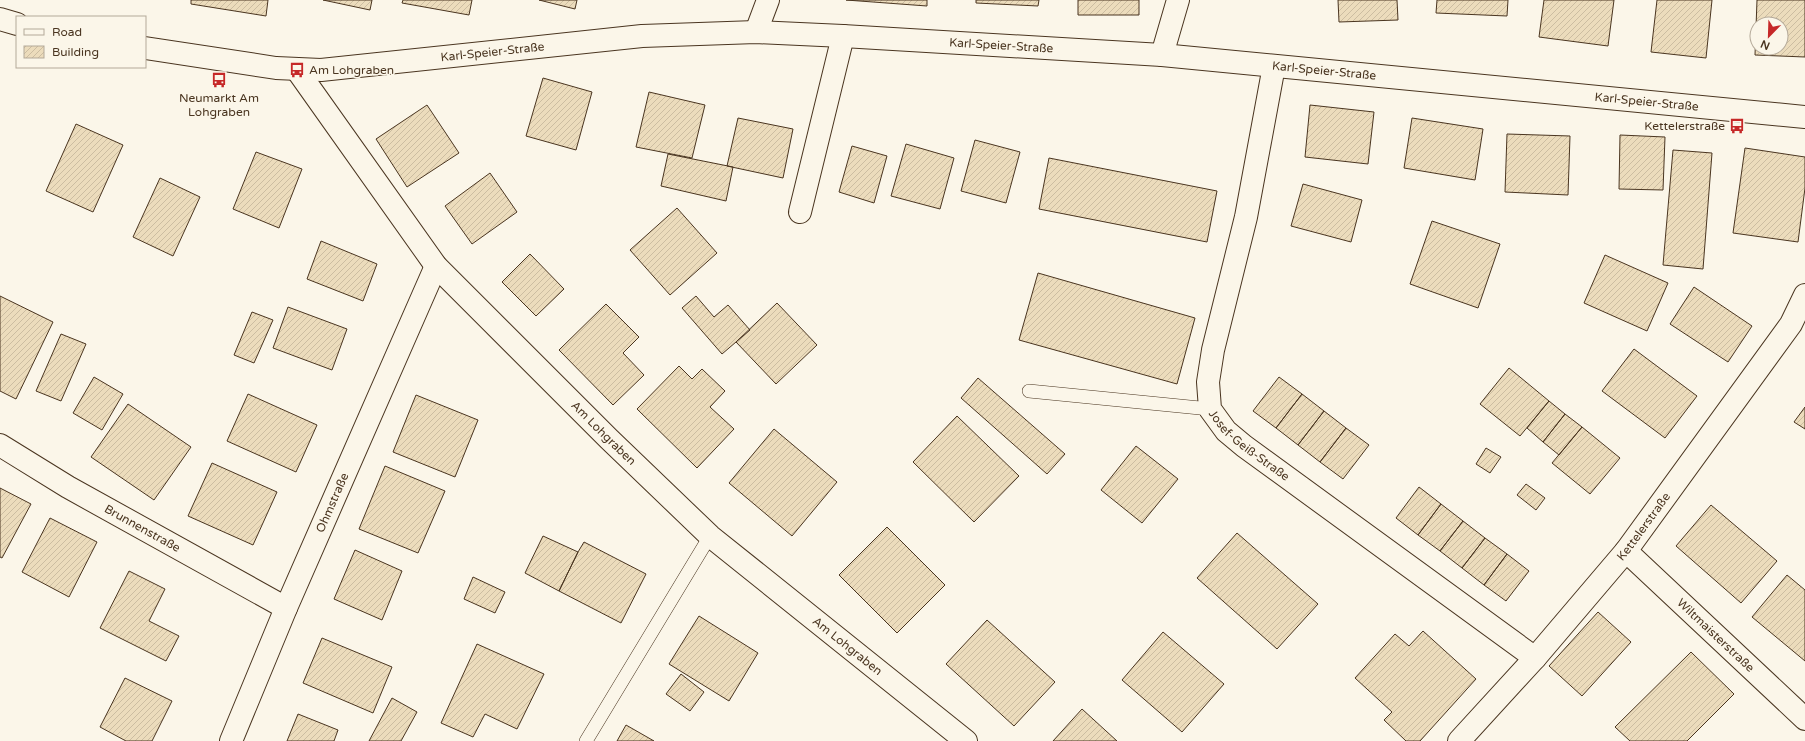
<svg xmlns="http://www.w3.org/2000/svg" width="1805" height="741" viewBox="0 0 1805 741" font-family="'Varela Round',sans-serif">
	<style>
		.building { fill: url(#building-hatch); stroke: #4a3520; fill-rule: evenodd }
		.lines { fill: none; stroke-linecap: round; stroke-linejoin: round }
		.service-casing { stroke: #4a3520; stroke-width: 14 }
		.minor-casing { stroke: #4a3520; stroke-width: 24 }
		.service { stroke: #fbf6e9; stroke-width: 13 }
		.minor { stroke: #fbf6e9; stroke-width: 22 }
		.labels { text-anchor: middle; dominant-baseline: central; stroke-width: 3; stroke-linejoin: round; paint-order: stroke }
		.street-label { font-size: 12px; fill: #4a3520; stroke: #fbf6e9 }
		.poi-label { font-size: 12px; fill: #4a3520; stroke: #fbf6e9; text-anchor: start }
	</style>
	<defs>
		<pattern id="building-hatch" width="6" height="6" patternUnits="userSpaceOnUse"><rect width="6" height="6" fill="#ecdcbc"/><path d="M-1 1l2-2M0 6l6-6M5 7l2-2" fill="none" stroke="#ccbda1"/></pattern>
	</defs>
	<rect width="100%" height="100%" fill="#fbf6e9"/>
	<path class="building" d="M191,0H268L266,16L191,4Z
		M323,0H372L370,10Z
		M403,0H472L469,15L402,3Z
		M539,0H577L575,9Z
		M846,0H927V6Z
		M976,0H1039L1038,6L976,3Z
		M1078,0H1139V15H1078Z
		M1338,0H1397L1398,20L1339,22Z
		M1437,0H1508L1507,16L1436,13Z
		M1544,0H1614L1608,46L1539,37Z
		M1657,0H1712L1706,58L1651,52Z
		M1757,0H1805V57L1755,55ZM1757,24H1781V48H1757Z
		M543,78L592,92L576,150L526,136Z
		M649,92L705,105L692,158L636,147Z
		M427,105L459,153L407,187L376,139Z
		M1310,105L1374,112L1368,164L1305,157Z
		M738,118L793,129L783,178L727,166Z
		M1412,118L1483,129L1475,180L1404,168Z
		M76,124L123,145L93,212L46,191Z
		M1507,134L1570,136L1568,195L1505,192Z
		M1620,135L1665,137L1663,190L1619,189Z
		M975,140L1020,152L1006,203L961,191Z
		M906,144L954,158L940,209L891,196Z
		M852,146L887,156L874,203L839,192Z
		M1745,148L1805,157V188L1798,242L1733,233Z
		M1673,150L1712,153L1703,269L1663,265Z
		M256,152L302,169L279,228L233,209Z
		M668,154L733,167L726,201L661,186Z
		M1049,158L1217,191L1207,242L1039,209Z
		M490,173L517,212L472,244L445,206Z
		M160,178L200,197L173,256L133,237Z
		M1303,184L1362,200L1351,242L1291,226Z
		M677,208L717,253L670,295L630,250Z
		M1432,221L1500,244L1478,308L1410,284Z
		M321,241L377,264L363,301L307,279Z
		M530,254L564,289L536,316L502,282Z
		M1605,255L1668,283L1647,331L1584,303Z
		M1038,273L1195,318L1177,384L1019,340Z
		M1694,287L1752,326L1728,362L1670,324Z
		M0,296L53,322L16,399L0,391Z
		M696,296L714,317L728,305L750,330L722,354L682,308Z
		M777,303L817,345L776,384L736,342Z
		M606,304L639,337L623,353L644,375L613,405L559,350Z
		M288,307L347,329L332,370L273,348Z
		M252,312L273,320L254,363L234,355Z
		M61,334L86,344L61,401L36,391Z
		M1634,349L1697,396L1665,438L1602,391Z
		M679,366L692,379L702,369L725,391L710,407L734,429L697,468L637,409Z
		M1509,368L1549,401L1520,436L1480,404Z
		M94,377L123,394L102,430L73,413Z
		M1279,377L1302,394L1276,428L1253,411Z
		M978,378L1065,454L1047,474L961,398Z
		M248,394L317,425L296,472L227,441Z
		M1302,394L1324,411L1298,445L1276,428Z
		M416,395L478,420L455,477L393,452Z
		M1549,401L1565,414L1543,442L1527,428Z
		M128,404L191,447L154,500L91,457Z
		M1805,407V429L1794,422Z
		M1324,411L1346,428L1320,462L1298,445Z
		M1565,414L1582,427L1559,455L1543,442Z
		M957,416L1019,476L974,522L913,462Z
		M1582,427L1620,458L1590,494L1552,463Z
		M1346,428L1369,445L1343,479L1320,462Z
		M774,429L837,482L792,536L729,483Z
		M1136,446L1178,479L1142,523L1101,490Z
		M1486,448L1501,457L1490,473L1476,464Z
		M212,463L277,492L253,545L188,516Z
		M385,466L445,491L418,553L359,529Z
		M1526,484L1545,498L1536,510L1517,495Z
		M1419,487L1441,504L1418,535L1396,518Z
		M0,488L31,504L2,558L0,557Z
		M1441,504L1463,521L1440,551L1418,535Z
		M1711,505L1777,561L1741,603L1676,546Z
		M50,518L97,542L69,597L22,572Z
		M1463,521L1485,538L1462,568L1440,551Z
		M887,527L945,585L897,633L839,575Z
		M1237,533L1318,604L1277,649L1197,578Z
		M543,536L578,552L559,591L525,573Z
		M1485,538L1507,554L1484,585L1462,568Z
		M584,542L646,574L621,623L559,591L578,552Z
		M355,550L402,571L382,620L334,599Z
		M1507,554L1529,571L1506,601L1484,585Z
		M129,571L165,589L149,621L179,636L166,661L100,628Z
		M1787,575L1805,590V661L1752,617Z
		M473,577L505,592L495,613L464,599Z
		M1598,612L1631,642L1582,696L1549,666Z
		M699,616L758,653L729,701L669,664Z
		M987,620L1055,682L1014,726L946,664Z
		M1423,631L1476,679L1420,741H1406L1384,720L1392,712L1355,678L1395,634L1409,646Z
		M1163,632L1224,684L1182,732L1122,680Z
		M322,638L392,667L373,713L303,683Z
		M477,644L544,674L517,729L485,714L473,737L441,723Z
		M1691,652L1734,694L1687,741H1630L1615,727Z
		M681,674L704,692L690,711L666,694Z
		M125,678L172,701L152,741H126L100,727Z
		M392,698L417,712L401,741H369Z
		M1082,709L1117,741H1053Z
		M298,714L338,730L334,741H287Z
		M626,725L654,741H617Z"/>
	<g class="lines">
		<defs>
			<path id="service" d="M1029,391L1210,409
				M586,741L710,536"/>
			<g id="minor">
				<path d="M0,19L17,24"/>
				<path d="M756,32L768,0"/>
				<path id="s1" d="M145,48L276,68L321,70L642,36L756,32L843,36L1162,55L1805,117"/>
				<path d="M1162,55L1178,0"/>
				<path id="s2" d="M1274,66L1246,217L1213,350L1208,382L1210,409L1226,431L1244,446L1535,658"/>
				<path id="s3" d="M297,70L436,266L609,439L710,536L966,741"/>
				<path d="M800,212L843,36"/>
				<path id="s4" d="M0,445L68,487L286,608"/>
				<path id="s5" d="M1626,551L1805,719"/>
				<path id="s6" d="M231,741L286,608L436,266"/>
				<path id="s7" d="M1459,741L1535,658L1626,551L1791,324L1805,295"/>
			</g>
		</defs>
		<use href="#service" class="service-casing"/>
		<use href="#minor" class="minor-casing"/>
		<use href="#service" class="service"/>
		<use href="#minor" class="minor"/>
	</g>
	<defs>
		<symbol id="bus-bare" viewBox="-9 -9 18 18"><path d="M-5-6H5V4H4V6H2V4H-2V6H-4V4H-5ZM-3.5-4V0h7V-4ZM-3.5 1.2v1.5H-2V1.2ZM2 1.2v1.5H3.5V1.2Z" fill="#c62828" stroke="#fbf6e9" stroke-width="2.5" paint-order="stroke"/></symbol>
	</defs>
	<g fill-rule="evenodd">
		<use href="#bus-bare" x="286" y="59" width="22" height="22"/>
		<use href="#bus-bare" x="208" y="69" width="22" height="22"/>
		<use href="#bus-bare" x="1726" y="115" width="22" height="22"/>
	</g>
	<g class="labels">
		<g class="street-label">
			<text stroke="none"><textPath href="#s1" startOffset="860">Karl-Speier-Straße</textPath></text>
			<text stroke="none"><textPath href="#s1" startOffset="350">Karl-Speier-Straße</textPath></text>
			<text stroke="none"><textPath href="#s1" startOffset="1184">Karl-Speier-Straße</textPath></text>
			<text stroke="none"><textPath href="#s1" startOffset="1508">Karl-Speier-Straße</textPath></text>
			<text stroke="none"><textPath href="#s3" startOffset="477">Am Lohgraben</textPath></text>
			<text stroke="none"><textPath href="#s2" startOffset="404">Josef-Geiß-Straße</textPath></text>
			<text stroke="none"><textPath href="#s6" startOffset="259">Ohmstraße</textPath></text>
			<text stroke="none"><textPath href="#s7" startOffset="283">Kettelerstraße</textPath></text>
			<text stroke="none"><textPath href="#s4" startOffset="165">Brunnenstraße</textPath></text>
			<text stroke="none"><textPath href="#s5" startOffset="123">Wiltmaisterstraße</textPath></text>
			<text stroke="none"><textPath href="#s3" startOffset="801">Am Lohgraben</textPath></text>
		</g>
		<g class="poi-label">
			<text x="309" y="70">Am Lohgraben</text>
			<text x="219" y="98" text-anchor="middle">Neumarkt Am<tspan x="219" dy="14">Lohgraben</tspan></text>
			<text x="1725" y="126" text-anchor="end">Kettelerstraße</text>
		</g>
	</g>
	<rect x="16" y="16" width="130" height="52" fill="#fbf6e9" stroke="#b4a999"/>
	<rect x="24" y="29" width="20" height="6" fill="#fbf6e9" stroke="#b4a999"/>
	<text x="52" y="36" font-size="12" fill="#4a3520">Road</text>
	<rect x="24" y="46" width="20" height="12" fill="url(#building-hatch)" stroke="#b4a999"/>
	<text x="52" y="56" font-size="12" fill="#4a3520">Building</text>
	<g transform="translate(1769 36) rotate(203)"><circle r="19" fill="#fbf6e9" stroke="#b4a999"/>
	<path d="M0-3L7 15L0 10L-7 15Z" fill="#c62828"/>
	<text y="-6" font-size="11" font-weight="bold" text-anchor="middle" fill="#4a3520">N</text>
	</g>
</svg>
